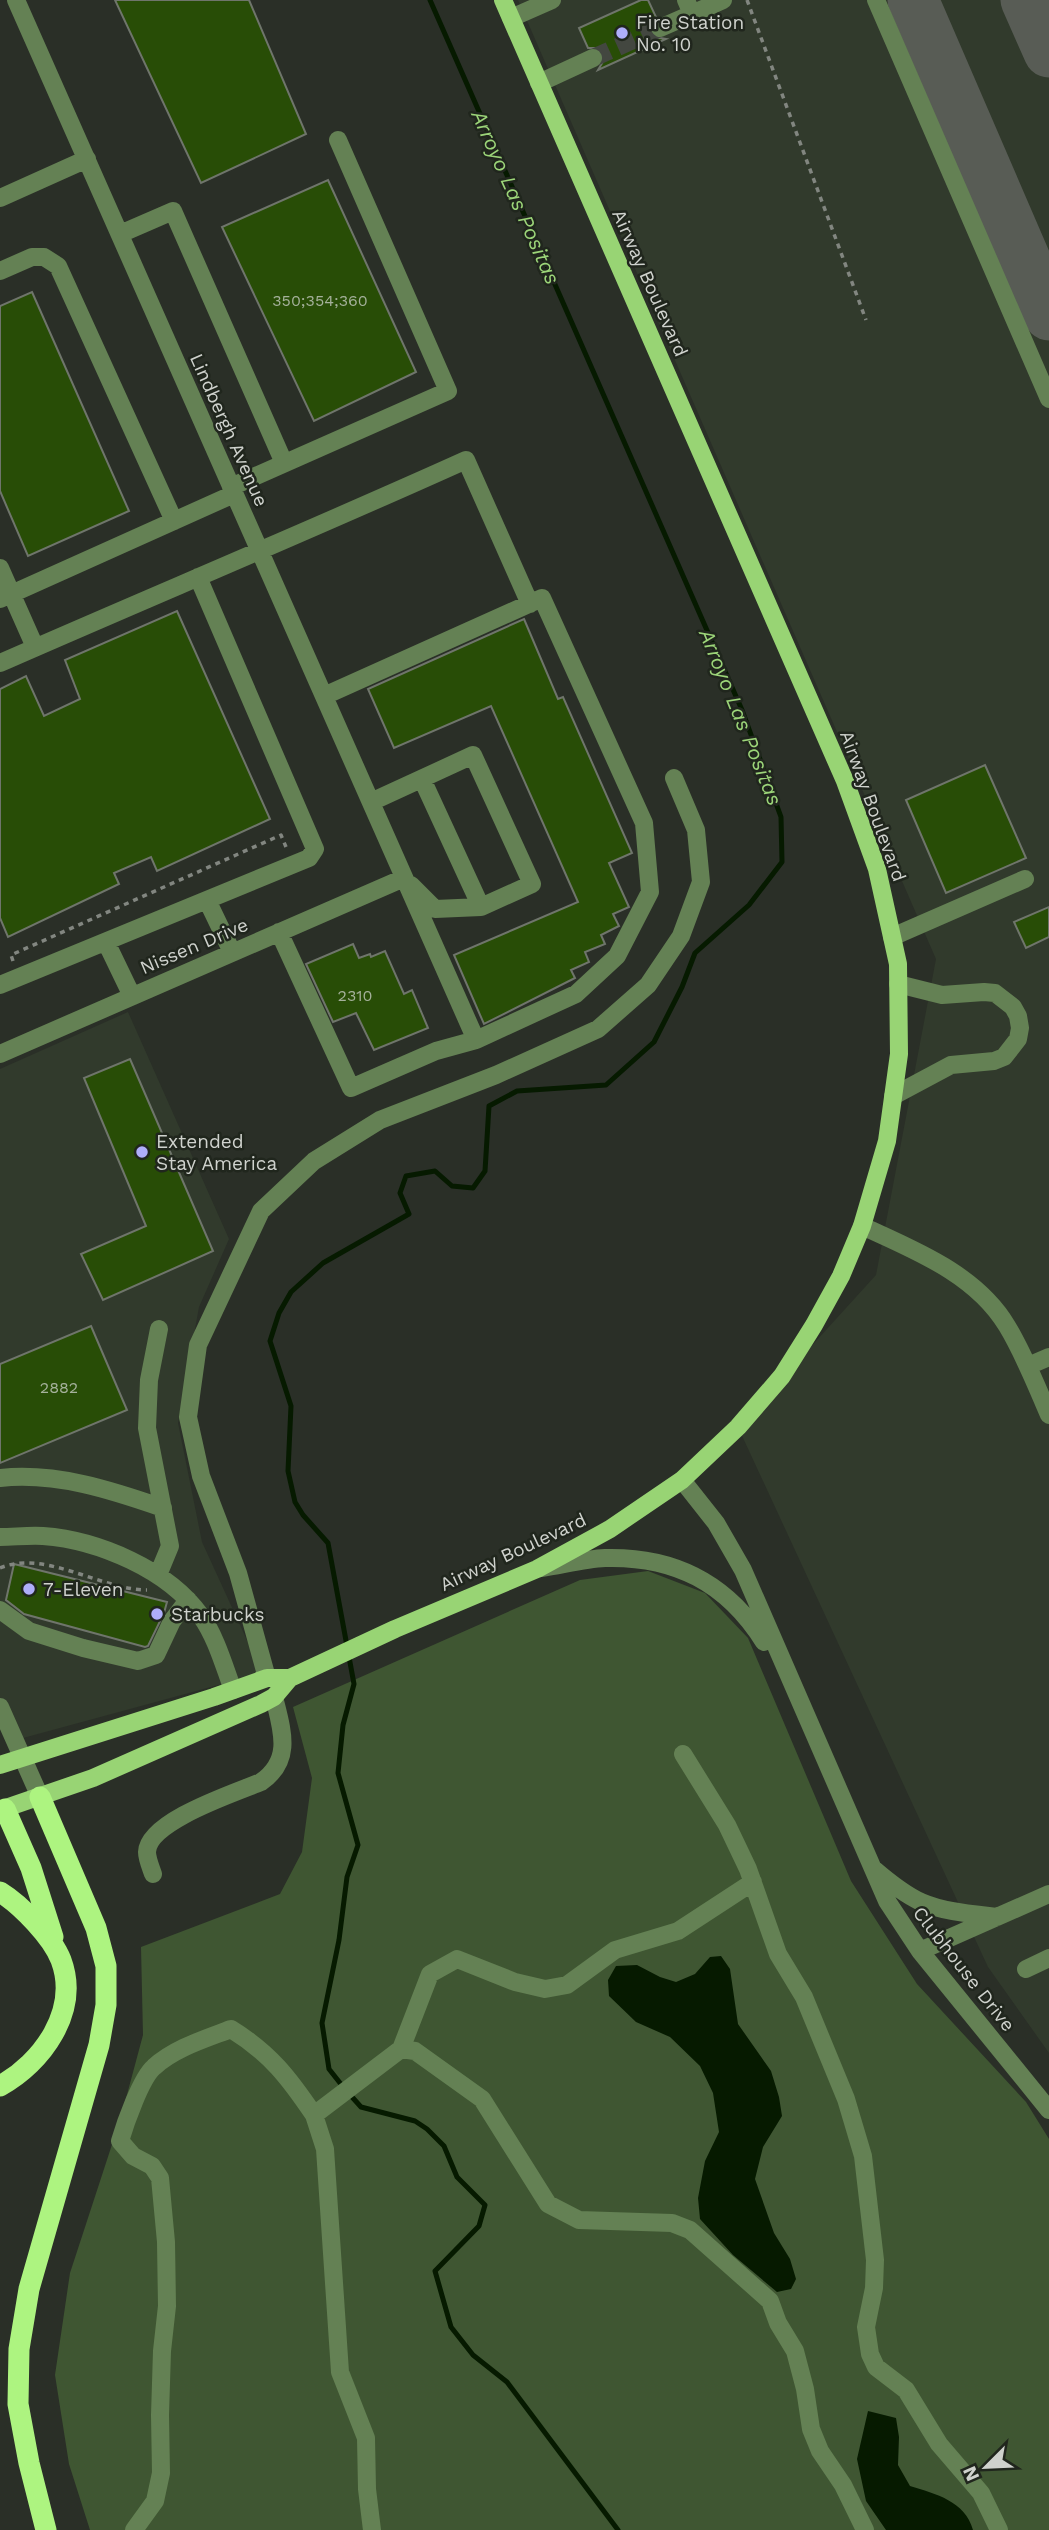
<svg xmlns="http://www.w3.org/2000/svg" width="1049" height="2530" viewBox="0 0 1049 2530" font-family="'Work Sans',sans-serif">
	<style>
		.built { fill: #313a2c }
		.green { fill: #3f5632 }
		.water { fill: #061a00 }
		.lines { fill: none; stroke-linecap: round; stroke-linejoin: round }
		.stream { stroke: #061a00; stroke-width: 5 }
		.taxiway { stroke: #585c55; stroke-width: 51 }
		.building { fill: #284d06; stroke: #6f756b; stroke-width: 2 }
		.minor-tunnel { stroke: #434740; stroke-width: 18; stroke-dasharray: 18 9; stroke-linecap: butt }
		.path { stroke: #828680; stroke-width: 3.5; stroke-dasharray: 5 5; stroke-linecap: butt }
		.minor { stroke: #648154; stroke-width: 18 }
		.major { stroke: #98d474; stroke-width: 18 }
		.highway { stroke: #adf480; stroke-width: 21 }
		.poi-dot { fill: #afaefa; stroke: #20261d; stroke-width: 2.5 }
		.labels { text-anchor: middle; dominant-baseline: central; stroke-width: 5; stroke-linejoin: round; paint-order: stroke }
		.number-label { font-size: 16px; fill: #a5b19b }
		.poi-label { font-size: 19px; fill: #cfd2cd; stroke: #20261d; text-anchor: start }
		.street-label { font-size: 19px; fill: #cfd2cd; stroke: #20261d }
		.water-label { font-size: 21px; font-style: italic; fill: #9cd579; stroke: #20261d }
	</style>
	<rect width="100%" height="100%" fill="#2a2f27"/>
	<path class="built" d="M518,0H1049V2053L988,1967L738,1427L876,1275L936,959Z
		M128,1012L229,1239L199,1307L178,1423L202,1542L262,1673L23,1738L0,1714V1069Z"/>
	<path class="green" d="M648,1571L705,1593L748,1638L851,1881L917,1984L1026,2102L1049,2139V2530H90L69,2464L55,2375L70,2273L121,2117L143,2035L141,1947L280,1894L302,1852L312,1778L293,1707L580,1580Z"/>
	<path class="water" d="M721,1956L730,1969L738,2024L771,2071L779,2097L782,2116L763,2147L755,2179L774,2233L790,2259L796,2279L791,2289L777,2292L733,2255L700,2219L698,2198L705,2161L719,2132L713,2093L700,2066L670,2037L636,2022L609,1996L608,1980L616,1966L637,1965L660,1977L676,1982L695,1974L710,1957Z
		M868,2411L896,2418L899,2437L898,2465L910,2486C936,2494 965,2501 973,2530H886L866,2501L857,2459Z"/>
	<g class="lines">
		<path class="stream" d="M430,0L742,710L781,817L782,862L749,905L695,953L682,987L654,1042L606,1085L517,1091L489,1106L485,1171L473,1188L452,1186L435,1171L406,1176L400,1193L409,1214L323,1263L291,1292L279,1313L270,1341L291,1406L288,1471L295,1502L303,1515L328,1543L354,1684L343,1725L338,1773L358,1845L347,1877L339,1940L322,2023L329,2069L344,2088L361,2107L415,2121L427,2129L444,2146L457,2177L485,2205L479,2226L435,2271L451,2327L473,2355L507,2382L618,2530"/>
		<path class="taxiway" d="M913,0L1049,315
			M1026,0L1049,52"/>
	</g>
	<path class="building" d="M115,0H249L306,134L201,183Z
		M641,0H648L656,17L649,26L650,33L654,37L666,39L598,70L604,60V54L599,48H588L579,28Z
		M328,180L416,372L314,421L222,227Z
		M32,292L129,511L28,556L0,491V306Z
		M177,611L270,819L157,871L151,857L114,873L119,884L8,937L0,918V689L26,676L44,716L80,699L65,660Z
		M524,619L558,699L563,697L632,853L609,863L629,907L613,914L619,926L601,935L605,944L585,952L589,962L571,970L575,978L484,1024L454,955L578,902L491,706L394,748L368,689Z
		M985,765L1026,858L946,893L906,800Z
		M1049,907V937L1026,948L1014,922Z
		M353,944L359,958L370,954L371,957L385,951L404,994L412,990L428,1028L374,1050L356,1013L333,1022L306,964Z
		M130,1059L213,1251L103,1300L81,1254L146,1226L84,1078Z
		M91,1326L127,1410L0,1463V1364Z
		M14,1564L167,1602L164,1613L148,1646L145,1647L24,1614L6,1600Z"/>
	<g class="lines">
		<path class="minor-tunnel" d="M593,58L660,28"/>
		<path class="path" d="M747,0L866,320
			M13,961L11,955L281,835L286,847
			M0,1568C45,1549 101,1590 147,1590"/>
		<path class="minor" d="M16,0L476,1040L576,994L617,956L650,892L644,823L542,598L324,696
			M686,0L692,14L723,0
			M876,0L1049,399
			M511,18L552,0
			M660,28L692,14
			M539,83L593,58
			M0,198L87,159
			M120,234L173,211L284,463
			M0,271L32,257H44L58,266L174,521
			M231,487L448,391L338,140
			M0,568L35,647
			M0,599L234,494
			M0,663C155,595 311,530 466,460L530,604
			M371,802L473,755L532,884L481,907L422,779
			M411,885L435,909L481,907
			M207,900L232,952
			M279,932L351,1088L436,1051L476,1040
			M892,937L1025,879
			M106,942L132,996
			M0,985L309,858L315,849L198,577
			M0,1054L404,878
			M893,1096L951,1065L994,1061L1004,1057L1018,1039L1020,1028L1018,1016L1013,1007L995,993L984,992L942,995L898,984
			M862,1226C914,1250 976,1274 1007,1326C1024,1354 1036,1385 1049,1415
			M1028,1366L1049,1357
			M0,1478C56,1472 111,1490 163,1508
			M682,1480L716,1523L743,1570L887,1901L920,1951L1049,2110
			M0,1537C14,1537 29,1535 43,1536C98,1540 169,1570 201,1616C216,1637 224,1666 233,1690
			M541,1568C562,1565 584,1559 605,1558C675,1556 727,1583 764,1642
			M158,1575L170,1546L147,1428L149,1380L159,1329
			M0,1610L29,1631L83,1648L138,1661L156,1655L172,1621L188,1600
			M267,1678L238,1573L201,1476L188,1417L198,1345L261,1211L314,1161L380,1120L496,1075L598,1029L648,985L681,936L701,882L696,830L674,778
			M0,1707L40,1797
			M683,1754L727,1825L748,1869L778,1954L804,1997L846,2099L863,2156L875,2260L874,2288L866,2327L870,2354L876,2367L906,2390L939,2444L981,2493L999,2530
			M875,1870C889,1882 904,1894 921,1902C944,1912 972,1914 997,1917
			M153,1874C151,1868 147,1859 147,1852C148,1821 235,1793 261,1782C293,1760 282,1730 274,1697
			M920,1951L1049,1894
			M1026,1969L1049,1958
			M401,2049L430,1974L457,1959L515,1982L545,1989L567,1985L615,1950L678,1931L753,1882
			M314,2115L325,2149L340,2372L366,2438L367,2489L372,2530
			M134,2530L155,2501L161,2473L160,2415L162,2351L167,2306L166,2242L160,2178L152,2166L133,2156L120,2141C125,2124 141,2078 154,2067C175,2048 205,2039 231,2029C270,2053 289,2078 314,2115L401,2049L415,2051L482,2099L548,2204L579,2220L672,2223L690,2230L770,2301L778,2323L795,2351L805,2389L811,2429L820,2451L843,2485L865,2530"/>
		<path class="major" d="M0,1765L214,1697L267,1678H290L395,1629L537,1569L610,1529L682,1480L738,1427L782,1376L814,1325L841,1276L862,1226L887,1141L899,1054L898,964L877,869L845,781L503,0
			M0,1810L93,1778L261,1704L274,1697L290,1678"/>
		<path class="highway" d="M40,1797L96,1928L106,1966V2005L99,2045L29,2289L19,2349L18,2404L29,2463L46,2530
			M5,1809L31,1868L53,1937
			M0,1892C21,1905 52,1937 61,1960C80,2011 42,2063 0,2086"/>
	</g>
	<g class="poi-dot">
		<circle cx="622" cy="33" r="7"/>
		<circle cx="142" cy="1152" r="7"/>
		<circle cx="29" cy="1589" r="7"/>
		<circle cx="157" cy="1614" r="7"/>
	</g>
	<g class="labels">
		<g class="number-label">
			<text x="320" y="300">350;354;360</text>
			<text x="355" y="995">2310</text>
			<text x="59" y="1387">2882</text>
		</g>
		<g class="poi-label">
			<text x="636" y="22">Fire Station<tspan x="636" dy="22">No. 10</tspan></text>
			<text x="156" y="1141">Extended<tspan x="156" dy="22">Stay America</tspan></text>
			<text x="43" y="1589">7-Eleven</text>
			<text x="171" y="1614">Starbucks</text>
		</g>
		<g class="street-label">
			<text transform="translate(650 283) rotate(66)">Airway Boulevard</text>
			<text transform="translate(229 430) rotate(66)">Lindbergh Avenue</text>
			<text transform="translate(873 806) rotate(70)">Airway Boulevard</text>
			<text transform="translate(194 946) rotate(-23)">Nissen Drive</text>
			<text transform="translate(513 1552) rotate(-25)">Airway Boulevard</text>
			<text transform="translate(964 1969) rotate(52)">Clubhouse Drive</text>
		</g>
		<g class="water-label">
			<text transform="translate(516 197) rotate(66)">Arroyo Las Positas</text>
			<text transform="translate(741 717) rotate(68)">Arroyo Las Positas</text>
		</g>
	</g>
	<g transform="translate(986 2467) rotate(246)" stroke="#20261d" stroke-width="5" paint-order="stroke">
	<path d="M0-5L12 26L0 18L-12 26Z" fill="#cfd2cd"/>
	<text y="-10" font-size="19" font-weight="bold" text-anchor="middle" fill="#cfd2cd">N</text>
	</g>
</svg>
